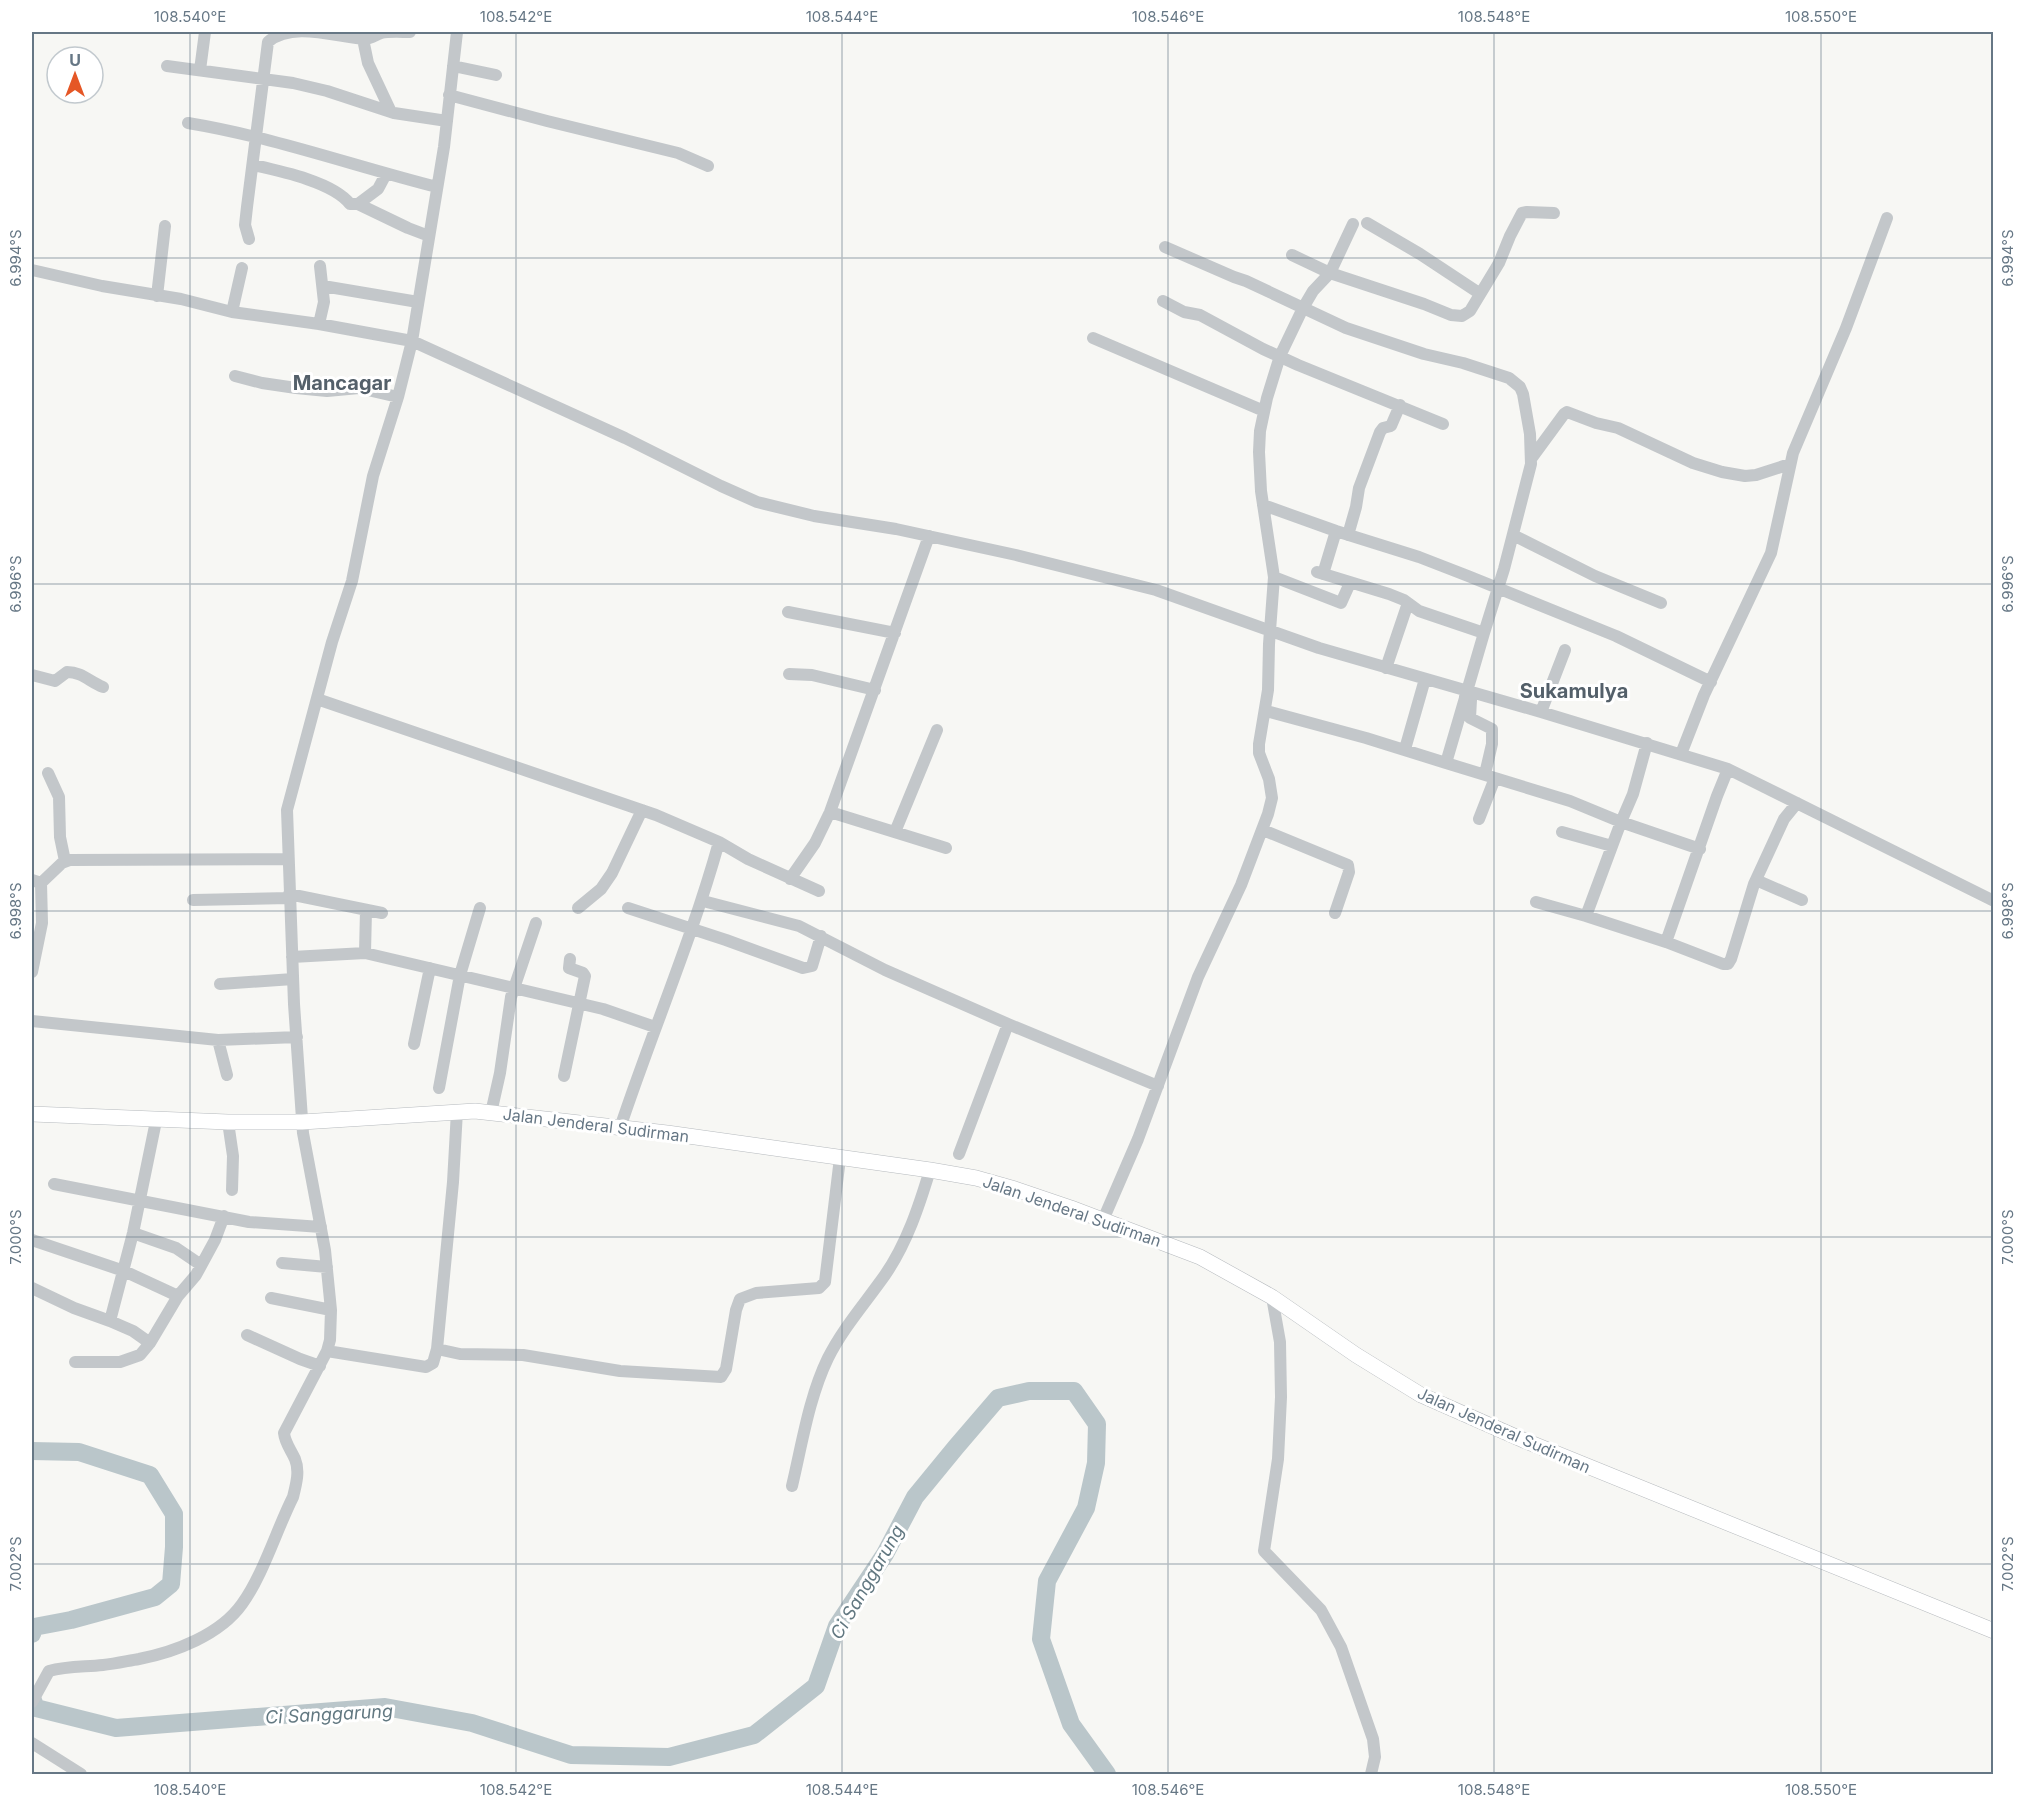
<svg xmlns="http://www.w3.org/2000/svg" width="2025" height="1806" viewBox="0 0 2025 1806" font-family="Inter,sans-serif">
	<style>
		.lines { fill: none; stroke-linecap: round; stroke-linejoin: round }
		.river { stroke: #bac6ca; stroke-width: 18 }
		.major-casing { stroke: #b6babe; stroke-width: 16 }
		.minor { stroke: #c3c7ca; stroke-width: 12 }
		.major { stroke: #fff; stroke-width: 15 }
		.ticks { fill: none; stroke: #667785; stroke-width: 1.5; stroke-opacity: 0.45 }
		.labels { text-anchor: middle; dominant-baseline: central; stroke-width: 6; stroke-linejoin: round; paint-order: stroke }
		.street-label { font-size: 16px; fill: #667785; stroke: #fff }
		.water-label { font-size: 18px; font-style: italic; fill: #627881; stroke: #fff }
		.quarter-label { font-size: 20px; font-weight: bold; fill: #54606a; stroke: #fff }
		.neatline { fill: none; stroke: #667785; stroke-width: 2 }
		.ticks-label { font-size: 15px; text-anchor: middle; fill: #667785 }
	</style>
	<rect width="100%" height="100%" fill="#f7f7f4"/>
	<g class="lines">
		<path class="river" d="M32,1451L79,1452L150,1475L174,1514V1547L171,1584L155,1597L71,1620L34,1627L32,1634
			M32,1698L36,1708L116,1728L385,1707L472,1723L571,1755L669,1757L754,1735L816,1686L837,1626L885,1554L915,1497L956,1447L998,1398L1029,1391H1074L1097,1424L1096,1463L1086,1508L1047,1581L1041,1639L1071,1724L1107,1774"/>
		<defs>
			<path id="major" d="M32,1114L228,1122H302L475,1111L667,1133L930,1170L976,1178L1015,1189L1071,1208L1200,1257L1272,1297L1356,1355L1421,1395L1523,1440L1994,1631"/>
		</defs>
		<use href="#major" class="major-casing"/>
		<path class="minor" d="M363,39L368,63L391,112
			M167,66L293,83L327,91L394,113L447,121
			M453,66L496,75
			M200,70L205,32
			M449,95L547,121L678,153L708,166
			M188,123C273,137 354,166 437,187
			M253,165C280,171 333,182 350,204H358L408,228L429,236
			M358,204L378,189L386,174
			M1367,223L1420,254L1479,293
			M249,239L245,225L247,207L268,42C292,21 336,37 364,39C372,39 375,35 381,33C389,31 401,32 410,32
			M1165,247L1234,277L1246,281L1346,328L1424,354L1463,363L1509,378L1520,387L1523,394L1530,434L1531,464L1504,569L1484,633L1446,763L1366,738L1266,711
			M1292,255L1330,273L1353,224
			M32,270L102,286L181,299L232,312L319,324L412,341L625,438L721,486L757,502L814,516L896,529L1016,555L1156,590L1319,648L1541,712L1728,769L1994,901
			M323,286L418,302
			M157,296L165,226
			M1163,301L1184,312L1200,315L1263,349L1298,365L1443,424
			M232,312L242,268
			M319,324L324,302L320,266
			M1093,338L1264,411
			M235,376L262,383L296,388L327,391L359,388L398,397
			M1531,459L1564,414L1567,412L1596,423L1618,428L1693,463L1722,472L1745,476L1756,475L1790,464
			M1263,505L1336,531L1419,557L1468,576L1616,636L1711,682
			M1348,535L1356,507L1359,488L1380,432L1383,428L1391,426L1400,405
			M1513,535L1595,576L1661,603
			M1317,572L1389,594L1404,600L1419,611L1484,633
			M1323,574L1336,531
			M1274,577L1341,603L1350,583
			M788,612L895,633
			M1386,668L1408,603
			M789,674L812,675L875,690
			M32,675L55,681L67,672C82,672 90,682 103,687
			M1465,697L1471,700L1470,718L1492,729V744L1485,774
			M317,699L656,815L719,842L748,859L819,891
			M1541,712L1565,650
			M1405,749L1425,679
			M1681,754L1704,695L1771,553L1793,453L1846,328L1887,218
			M1446,763L1570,801L1621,822L1633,794L1647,743
			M48,773L59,797L60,837L65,861
			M830,812L946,848
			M1479,819L1495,778
			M1263,830L1348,865L1349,872L1335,913
			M895,832L937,730
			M1562,832L1612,846
			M1700,849L1621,822L1586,916L1666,942L1723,964H1728L1731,959L1754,884L1784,819L1797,803
			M790,879L815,843L830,812L929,536
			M32,880L41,883L62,863L70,860L288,859
			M1756,880L1802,900
			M289,894L382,913
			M193,900L289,898
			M703,901L799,926L885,970L1008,1024
			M1536,902L1586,916
			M578,908L601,889L612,873L642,810
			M628,908L726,940L803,968L812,966L821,936
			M1666,942L1717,796L1728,769
			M365,953L366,910
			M292,957L365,953L603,1009L655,1027
			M32,972L42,923L41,883
			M220,984L293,979
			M32,1021L218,1040L297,1037
			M218,1040L227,1075
			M414,1044L430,968
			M564,1076L585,976L583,973L569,968L570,959
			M439,1088L460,975L480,908
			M491,1113L500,1073L511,997L536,923
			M228,1122L233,1156L232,1190
			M620,1128C652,1032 692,939 719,842
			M959,1154L1008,1024L1158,1086
			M54,1184L249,1222L321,1227
			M1103,1220L1138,1139L1198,977L1241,885L1268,814L1272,798L1269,779L1259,753V744L1268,690L1269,644L1274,577L1261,491L1259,452L1260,431L1267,398L1280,356L1303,308L1313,291L1330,273L1424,304L1451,315L1462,316L1470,311L1499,263L1510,236L1522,213L1527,212L1554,213
			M133,1233L176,1248L201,1265
			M32,1240L124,1271L178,1296
			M282,1263L327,1267
			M32,1288L74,1308L110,1321L133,1233L156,1121
			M1272,1297L1280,1342L1281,1397L1278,1459L1264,1551L1321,1610L1341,1647L1373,1739L1375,1757L1371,1774
			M271,1298L331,1310
			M110,1321L133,1331L150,1343
			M247,1335L300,1359L320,1366
			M437,1349L460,1354L523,1355L620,1371L721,1377L726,1369L736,1310L740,1299L756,1293L819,1288L825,1282L840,1158
			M327,1351L426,1367L433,1363L437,1349L453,1182L457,1111
			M75,1362H120L140,1355L150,1343L178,1296L196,1275L215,1240L224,1216
			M792,1486C802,1444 809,1397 828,1358C843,1328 866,1302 885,1275C907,1243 919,1206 930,1170
			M32,1702L49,1671C67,1666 85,1667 103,1665C115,1664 127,1661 139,1659C175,1652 220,1635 242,1604C263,1575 276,1531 293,1497C296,1485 300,1471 295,1459C291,1450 285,1443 284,1433L327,1351L330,1340L331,1310L325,1250L303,1133L294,1004L287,810L332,642L352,581L373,476L398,397L412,341L444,147L457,32
			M32,1743L81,1774"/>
		<use href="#major" class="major"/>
	</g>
	<path class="ticks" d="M190,32V1774M516,32V1774M842,32V1774M1168,32V1774M1494,32V1774M1821,32V1774M32,258H1994M32,584H1994M32,911H1994M32,1237H1994M32,1564H1994"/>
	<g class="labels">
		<g class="street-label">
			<text transform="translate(596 1125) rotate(7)">Jalan Jenderal Sudirman</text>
			<text transform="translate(1072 1211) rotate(19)">Jalan Jenderal Sudirman</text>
			<text transform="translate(1504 1430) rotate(24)">Jalan Jenderal Sudirman</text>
		</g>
		<g class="water-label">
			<text transform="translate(867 1582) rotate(-60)">Ci Sanggarung</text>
			<text transform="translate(329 1714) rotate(-3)">Ci Sanggarung</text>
		</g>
		<g class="quarter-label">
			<text x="342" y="383">Mancagar</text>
			<text x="1574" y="691">Sukamulya</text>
		</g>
	</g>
	<rect width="2025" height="1806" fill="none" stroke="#ffffff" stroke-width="66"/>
	<g transform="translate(75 75)"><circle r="28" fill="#ffffff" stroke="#c2c9ce" stroke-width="1.5"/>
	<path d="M0-4.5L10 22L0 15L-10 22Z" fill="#e55726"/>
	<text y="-9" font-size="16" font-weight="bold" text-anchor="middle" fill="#667785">U</text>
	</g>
	<rect x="33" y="33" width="1959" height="1740" class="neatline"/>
	<g class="ticks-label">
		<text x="190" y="22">108.540°E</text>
		<text x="516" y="22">108.542°E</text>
		<text x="842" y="22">108.544°E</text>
		<text x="1168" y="22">108.546°E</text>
		<text x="1494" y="22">108.548°E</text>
		<text x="1821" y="22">108.550°E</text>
		<text transform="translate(16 258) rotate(-90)" y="5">6.994°S</text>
		<text transform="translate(2008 258) rotate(-90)" y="5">6.994°S</text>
		<text transform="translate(16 584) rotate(-90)" y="5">6.996°S</text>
		<text transform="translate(2008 584) rotate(-90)" y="5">6.996°S</text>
		<text transform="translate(16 911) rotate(-90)" y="5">6.998°S</text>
		<text transform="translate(2008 911) rotate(-90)" y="5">6.998°S</text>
		<text transform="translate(16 1237) rotate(-90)" y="5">7.000°S</text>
		<text transform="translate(2008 1237) rotate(-90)" y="5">7.000°S</text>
		<text transform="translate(16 1564) rotate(-90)" y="5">7.002°S</text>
		<text transform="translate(2008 1564) rotate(-90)" y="5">7.002°S</text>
		<text x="190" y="1795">108.540°E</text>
		<text x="516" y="1795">108.542°E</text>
		<text x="842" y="1795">108.544°E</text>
		<text x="1168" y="1795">108.546°E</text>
		<text x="1494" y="1795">108.548°E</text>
		<text x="1821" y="1795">108.550°E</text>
	</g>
</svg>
